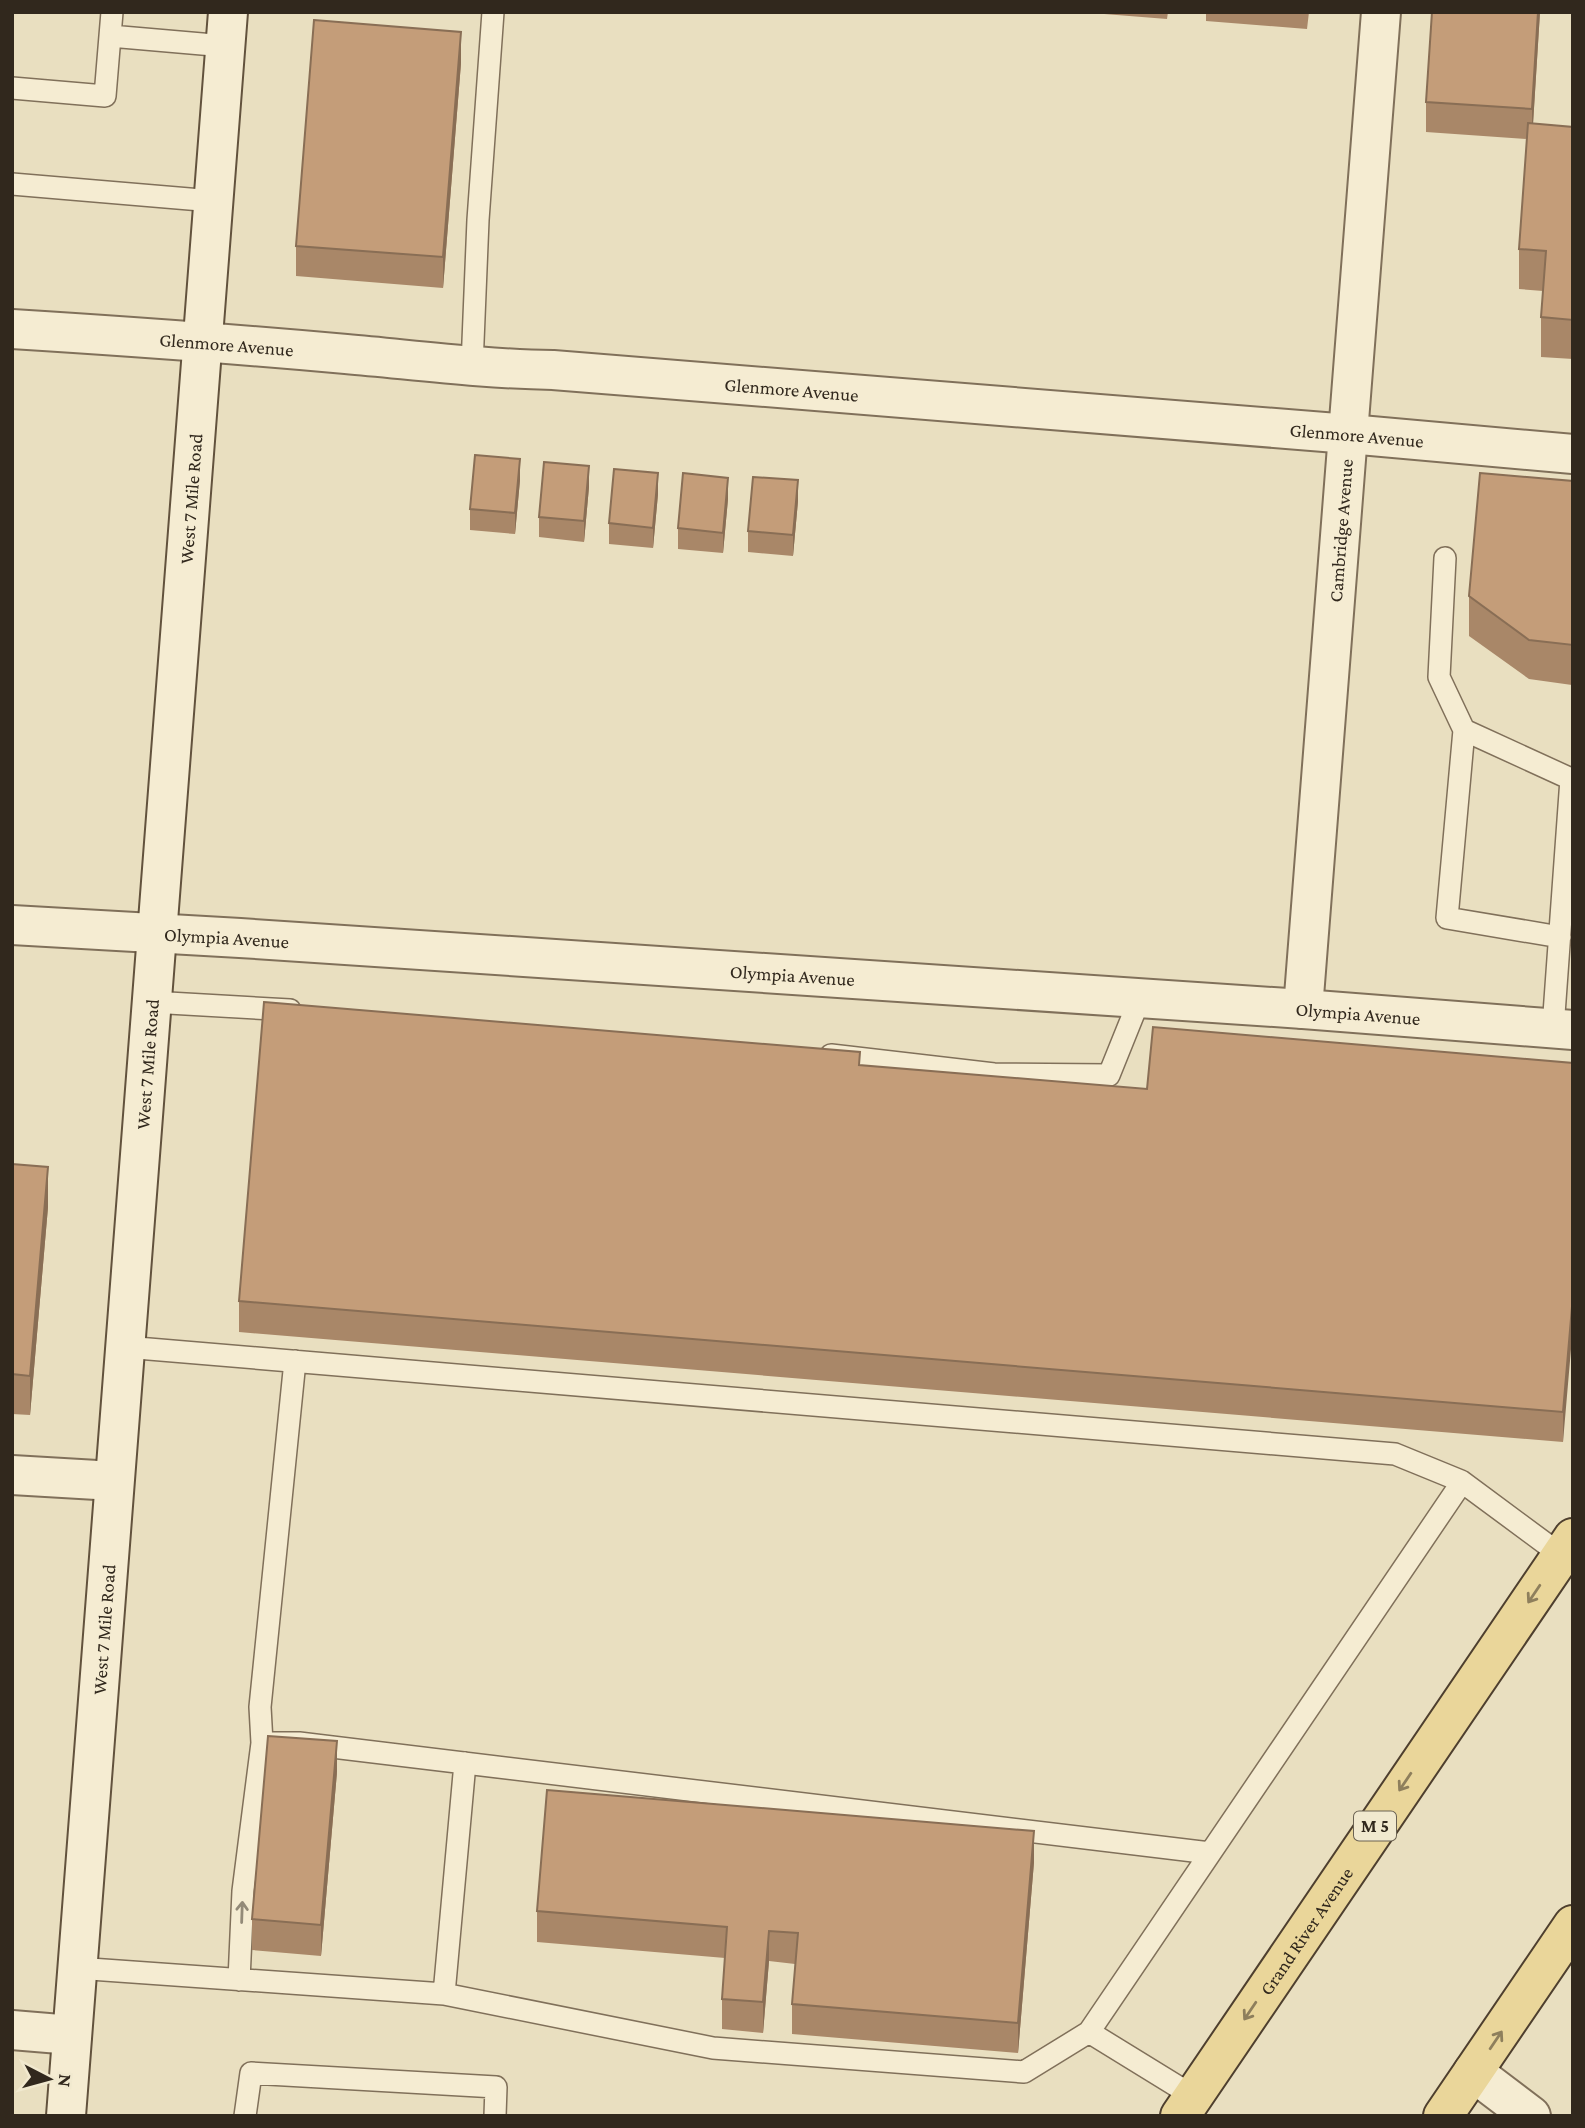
<svg xmlns="http://www.w3.org/2000/svg" width="1585" height="2128" viewBox="0 0 1585 2128" font-family="'Crimson Pro',serif">
	<style>
		.lines { fill: none; stroke-linecap: round; stroke-linejoin: round }
		.service-casing { stroke: #80705a; stroke-width: 24 }
		.minor-casing { stroke: #80705a; stroke-width: 42 }
		.secondary-casing { stroke: #62523d; stroke-width: 42 }
		.primary-casing { stroke: #4e3f2e; stroke-width: 42 }
		.service { stroke: #f5ecd2; stroke-width: 21 }
		.minor { stroke: #f5ecd2; stroke-width: 38 }
		.secondary { stroke: #f5ecd2; stroke-width: 38 }
		.primary { stroke: #ead69a; stroke-width: 38 }
		.wall { fill: #a98768 }
		.shaded-wall { fill: #896e55 }
		.building { fill: #c49d79; stroke: #896e55; stroke-width: 2 }
		.oneway { stroke: #8e7f5c }
		.oneway2 { stroke: #938a78 }
		.labels { text-anchor: middle; dominant-baseline: central; stroke-width: 6; stroke-linejoin: round; paint-order: stroke }
		.shield { fill: #f1e9cf; stroke: #6b6252; stroke-width: 2 }
		.shield-label { font-size: 18px; font-weight: bold; fill: #31281d }
		.street-label { font-size: 19px; fill: #31281d; stroke: #f1e9cf }
	</style>
	<rect width="100%" height="100%" fill="#e9dfc0"/>
	<g class="lines">
		<defs>
			<path id="service" d="M110,36L112,12
				M12,88L105,96L110,36L225,46
				M12,184L213,201
				M472,366L478,220L493,12
				M1445,558L1439,677L1464,730
				M151,1002L290,1010
				M1553,1028L1571,779L1464,730L1447,918L1560,937
				M831,1055L994,1074L1109,1075L1140,998
				M125,1347L1395,1454L1461,1481L1561,1555
				M295,1361L260,1707L262,1743H299L1210,1853
				M76,1968L444,1994L713,2048L1024,2072L1089,2032L1193,2096
				M239,1980L243,1891L262,1743
				M444,1994L465,1763
				M1089,2032L1462,1482
				M245,2116L251,2073L496,2087L495,2116"/>
			<g id="minor">
				<path id="s1" d="M12,329C124,336 235,344 346,354C415,360 484,369 553,370L1349,434L1573,454"/>
				<path id="s2" d="M12,925L240,938L1303,1009L1573,1030"/>
				<path id="s3" d="M1303,1009L1381,12"/>
				<path d="M12,1475L114,1481"/>
				<path d="M12,2030L72,2035"/>
				<path d="M1473,2072L1531,2116"/>
			</g>
			<g id="secondary">
				<path id="s4" d="M66,2116L228,12"/>
			</g>
			<g id="primary">
				<path id="s5" d="M1180,2116L1573,1538"/>
				<path d="M1443,2116L1573,1925"/>
			</g>
		</defs>
		<use href="#service" class="service-casing"/>
		<use href="#minor" class="minor-casing"/>
		<use href="#secondary" class="secondary-casing"/>
		<use href="#primary" class="primary-casing"/>
		<use href="#service" class="service"/>
		<use href="#minor" class="minor"/>
		<use href="#secondary" class="secondary"/>
		<use href="#primary" class="primary"/>
	</g>
	<path class="wall" d="M1079,12H1168L1167,19Z
		M1206,12H1309L1307,29L1206,21Z
		M1432,12H1540L1533,124L1573,127V359L1541,357V317L1543,291L1519,289V249L1527,139L1426,132V102Z
		M461,63L443,288L296,276V246Z
		M520,480L515,534L470,530V509Z
		M1573,481V711L1572,685L1529,679L1469,636V596Z
		M589,487L584,542L539,537V517Z
		M658,494L653,548L609,544V523Z
		M728,499L723,553L678,549V528Z
		M798,501L793,556L748,552V531Z
		M1573,1063L1563,1442L239,1332V1301L860,1065L1147,1089Z
		M12,1164L48,1207L30,1415L12,1414Z
		M337,1772L321,1956L252,1950V1919Z
		M1034,1862L1018,2053L792,2034V2004L795,1964L769,1961L763,2033L722,2029V1999L725,1958L537,1942V1911Z"/>
	<path class="shaded-wall" d="M1538,12H1540L1532,140V109Z
		M461,32V63L443,288V257Z
		M520,459V480L515,534V513Z
		M589,466V487L584,542V521Z
		M658,473V494L653,548V528Z
		M728,478V499L723,553V533Z
		M798,480V501L793,556V535Z
		M48,1167V1207L30,1415V1376Z
		M1573,1295V1326L1563,1442V1412Z
		M337,1741V1772L321,1956V1925Z
		M1034,1831V1862L1018,2053V2023Z
		M769,1931V1961L763,2033V2002Z"/>
	<path class="building" d="M1432,12H1538L1532,109L1426,102Z
		M314,20L461,32L443,257L296,246Z
		M1528,123L1573,127V320L1541,317L1546,251L1519,249Z
		M475,455L520,459L515,513L470,509Z
		M544,462L589,466L584,521L539,517Z
		M614,469L658,473L653,528L609,523Z
		M683,473L728,478L723,533L678,528Z
		M1480,473L1573,481V645L1529,640L1469,596Z
		M753,477L798,480L793,535L748,531Z
		M264,1002L860,1052L859,1065L1147,1089L1153,1027L1573,1063V1295L1563,1412L239,1301Z
		M12,1164L48,1167L30,1376L12,1374Z
		M268,1736L337,1741L321,1925L252,1919Z
		M547,1790L1034,1831L1018,2023L792,2004L798,1933L769,1931L763,2002L722,1999L727,1927L537,1911Z"/>
	<defs><path id="oneway-shaft" d="M-6 0H5M1.5-3L5.5 0L1.5 3" fill="none" stroke-width="1.6" stroke-linecap="round" stroke-linejoin="round" transform="scale(1.75)"/></defs>
	<g class="oneway">
		<use href="#oneway-shaft" transform="translate(1534 1594) rotate(124)"/>
		<use href="#oneway-shaft" transform="translate(1405 1782) rotate(124)"/>
		<use href="#oneway-shaft" transform="translate(1250 2011) rotate(124)"/>
		<use href="#oneway-shaft" transform="translate(1496 2040) rotate(-56)"/>
	</g>
	<use class="oneway2" href="#oneway-shaft" transform="translate(242 1912) rotate(-88)"/>
	<g class="labels">
		<rect class="shield" x="1354" y="1811.5" width="42" height="29" rx="5"/>
		<g class="shield-label">
			<text x="1375" y="1826">M 5</text>
		</g>
		<g class="street-label">
			<text stroke="none"><textPath href="#s1" startOffset="215">Glenmore Avenue</textPath></text>
			<text stroke="none"><textPath href="#s1" startOffset="782">Glenmore Avenue</textPath></text>
			<text stroke="none"><textPath href="#s1" startOffset="1349">Glenmore Avenue</textPath></text>
			<text stroke="none"><textPath href="#s4" startOffset="1622">West 7 Mile Road</textPath></text>
			<text stroke="none"><textPath href="#s3" startOffset="480">Cambridge Avenue</textPath></text>
			<text stroke="none"><textPath href="#s2" startOffset="215">Olympia Avenue</textPath></text>
			<text stroke="none"><textPath href="#s2" startOffset="782">Olympia Avenue</textPath></text>
			<text stroke="none"><textPath href="#s2" startOffset="1349">Olympia Avenue</textPath></text>
			<text stroke="none"><textPath href="#s4" startOffset="1055">West 7 Mile Road</textPath></text>
			<text stroke="none"><textPath href="#s4" startOffset="488">West 7 Mile Road</textPath></text>
			<text stroke="none"><textPath href="#s5" startOffset="224">Grand River Avenue</textPath></text>
		</g>
	</g>
	<rect width="1585" height="2128" fill="none" stroke="#31281d" stroke-width="28"/>
	<g transform="translate(49 2079) rotate(96)" stroke="#f1e9cf" stroke-width="5" paint-order="stroke">
	<path d="M0-5L12 26L0 18L-12 26Z" fill="#31281d"/>
	<text y="-10" font-size="19" font-weight="bold" text-anchor="middle" fill="#31281d">N</text>
	</g>
</svg>
